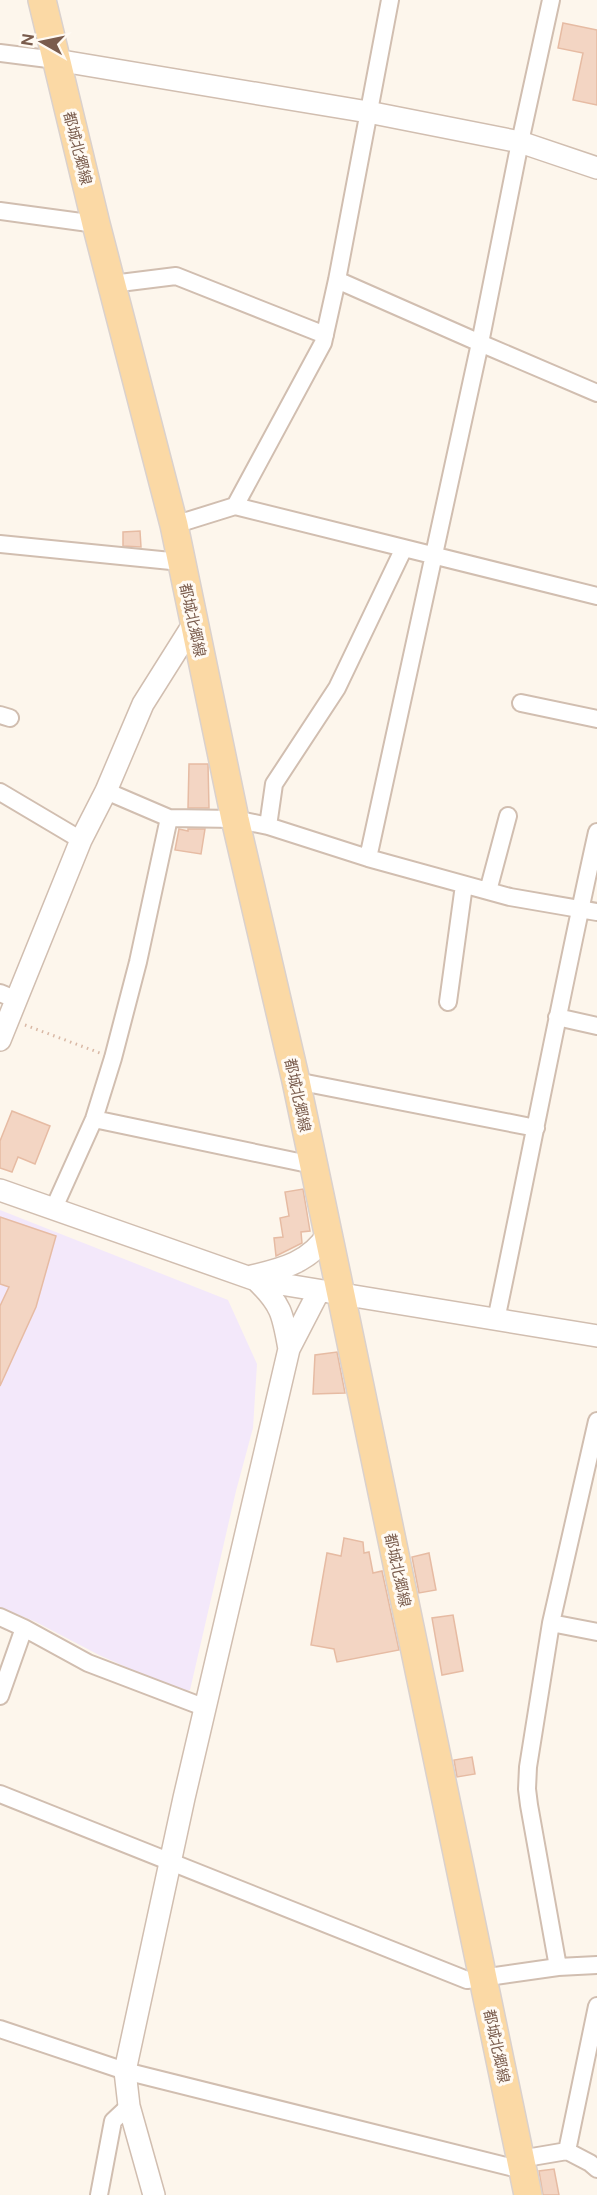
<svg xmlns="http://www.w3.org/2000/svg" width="597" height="2195" viewBox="0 0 597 2195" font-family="'Public Sans','Noto Sans JP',sans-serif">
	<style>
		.education { fill: #f3e8fa }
		.building { fill: #f3d5c3; stroke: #e6bba3; stroke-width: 1.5 }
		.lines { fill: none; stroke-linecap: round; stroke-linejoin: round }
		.minor-casing { stroke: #d1beb0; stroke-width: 20 }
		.tertiary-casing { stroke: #d1beb0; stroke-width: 24 }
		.primary-casing { stroke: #dad1cd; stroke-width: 30 }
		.path { stroke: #d9b8a5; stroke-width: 3; stroke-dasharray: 1.5 4.5; stroke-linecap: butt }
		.minor { stroke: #fff; stroke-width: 16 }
		.tertiary { stroke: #fff; stroke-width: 21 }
		.primary { stroke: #fbd9a5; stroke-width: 27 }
		.labels { text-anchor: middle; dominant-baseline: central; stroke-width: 6; stroke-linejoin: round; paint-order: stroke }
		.street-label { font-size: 15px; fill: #7a5c4d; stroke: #fffaf3 }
	</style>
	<rect width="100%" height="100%" fill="#fdf6ec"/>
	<path class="education" d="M0,1210L228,1300L257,1364L253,1428L236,1491L190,1690L183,1692L99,1655L36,1622L0,1607Z"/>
	<path class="building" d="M563,23L597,30V105L573,100L583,53L558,48Z
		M140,531L141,547L123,546V532Z
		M189,764H208L209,808H188Z
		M179,829L188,831V829H205L201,854L175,850Z
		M12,1111L50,1126L35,1164L18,1157L12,1172L0,1168V1141Z
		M303,1189L310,1231L301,1232L302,1243L276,1256L274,1238L283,1237L280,1218L289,1216L285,1192Z
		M0,1217L56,1236L36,1307L0,1386V1306L9,1287L0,1284Z
		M337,1352L345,1393L313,1394L315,1355Z
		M344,1538L363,1542L364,1553L369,1552L373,1573L382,1571L399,1650L337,1662L334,1649L311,1645L327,1553L341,1556Z
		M429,1553L436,1590L419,1593L412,1557Z
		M453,1615L463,1671L442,1675L432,1618Z
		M472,1757L475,1774L457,1777L454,1760Z
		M554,2169L559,2195H543L539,2171Z"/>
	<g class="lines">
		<defs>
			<path id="minor" d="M0,53L56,60
				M0,211L96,224
				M337,280L480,343L597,393
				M112,284L176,276L325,335
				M235,506L323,343L337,280L390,0
				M174,525L235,506L597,596
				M0,544L181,562
				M521,703L597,719
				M0,715L10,718
				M106,791L169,818L235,819L268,826L368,858L510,897L597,912
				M0,792L81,840
				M268,826L274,784L337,688L404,548
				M368,858L480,343L520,142L551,0
				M488,891L508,816
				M0,993L17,1000
				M448,1002L464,885
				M557,1017L597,1026
				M296,1081L536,1128
				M94,1119L313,1165
				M53,1210L94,1119L113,1058L138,962L169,818
				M496,1320C530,1158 561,994 597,832
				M0,1617L24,1628L88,1663L206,1708
				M551,1623L597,1632
				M0,1696L24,1628
				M0,1794L467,1980L558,1967L597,1965
				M558,1967L529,1805L527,1789L528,1767L551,1623L597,1421
				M0,2029L125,2071L522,2170
				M567,2151L590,2163L597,2169
				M520,2159L567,2151L597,2006
				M99,2195L113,2121L129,2106"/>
			<path id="tertiary" d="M56,60L368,112L520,142L597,168
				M0,1040L81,840L106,791L143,704L194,623
				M0,1190L256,1280L597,1336
				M252,1276C282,1269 311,1262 328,1233
				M256,1280C282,1305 283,1315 289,1349
				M154,2195L129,2106L125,2071L184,1798L289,1349L319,1291"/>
			<path id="primary" d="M42,0L96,224L174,525L235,819L296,1081L341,1295L528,2195"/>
		</defs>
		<use href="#minor" class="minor-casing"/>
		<use href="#tertiary" class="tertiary-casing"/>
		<use href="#primary" class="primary-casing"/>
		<path class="path" d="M25,1025L100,1053"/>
		<use href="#minor" class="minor"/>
		<use href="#tertiary" class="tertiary"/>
		<use href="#primary" class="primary"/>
	</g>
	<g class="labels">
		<g class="street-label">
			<text transform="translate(78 148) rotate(76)">都城北郷線</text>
			<text transform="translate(193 620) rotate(78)">都城北郷線</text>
			<text transform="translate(298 1095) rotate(78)">都城北郷線</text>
			<text transform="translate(398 1570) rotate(78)">都城北郷線</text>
			<text transform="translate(497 2046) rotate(78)">都城北郷線</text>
		</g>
	</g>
	<g transform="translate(42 42) rotate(279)" stroke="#fffaf3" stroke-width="4.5" paint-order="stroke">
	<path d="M0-4.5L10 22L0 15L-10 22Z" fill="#7a5c4d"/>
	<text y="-9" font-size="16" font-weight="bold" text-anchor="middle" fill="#7a5c4d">N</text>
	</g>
</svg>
